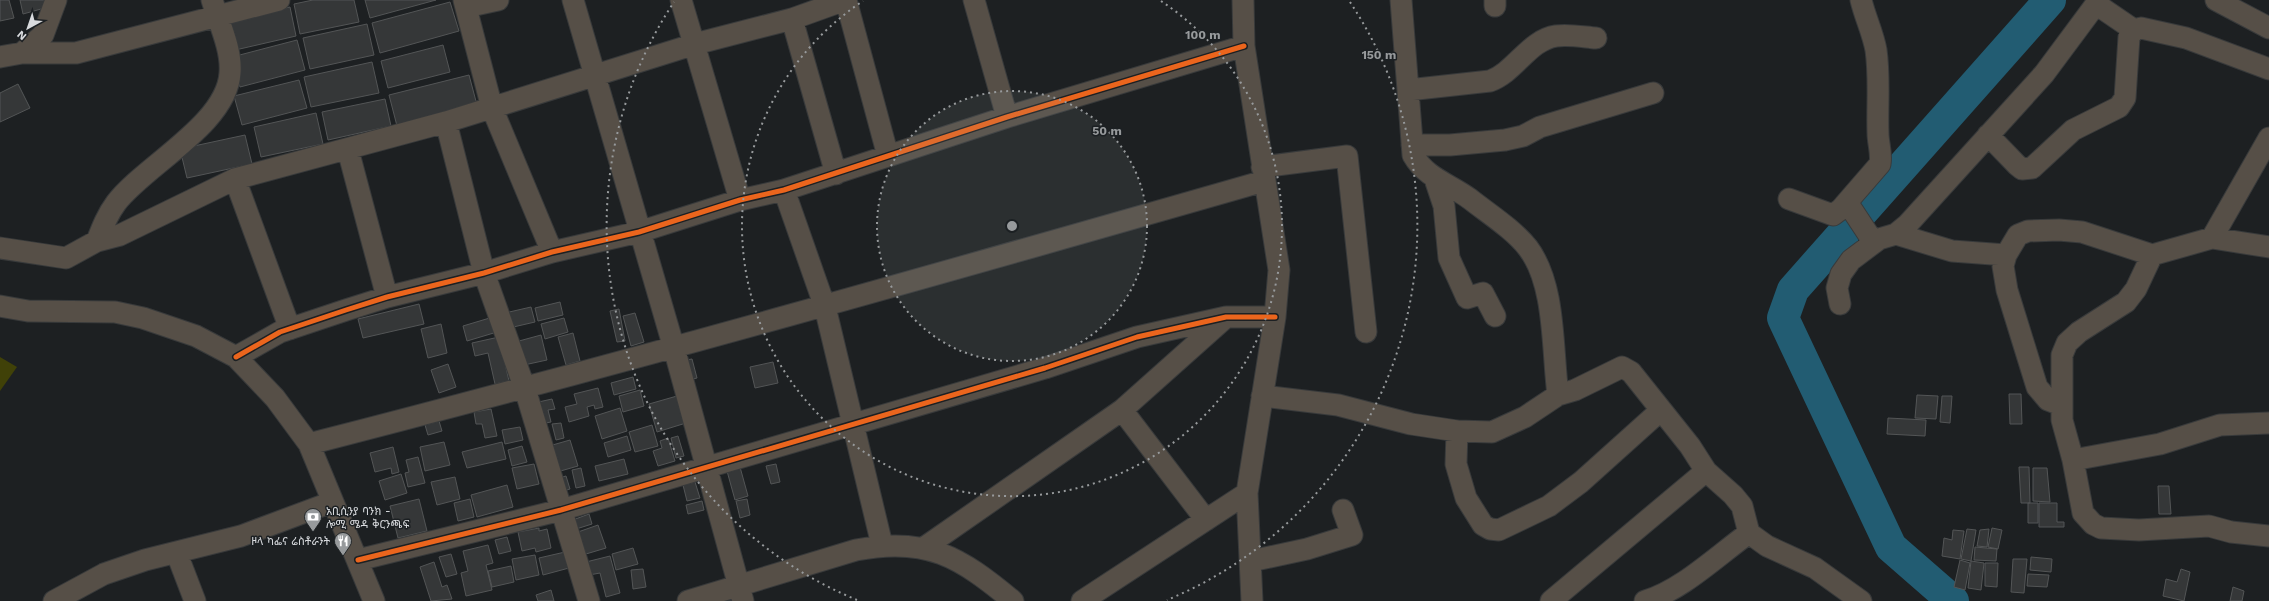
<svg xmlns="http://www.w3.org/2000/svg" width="2269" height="601" viewBox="0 0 2269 601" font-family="'Work Sans','Noto Sans Ethiopic',sans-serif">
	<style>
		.green { fill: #404108 }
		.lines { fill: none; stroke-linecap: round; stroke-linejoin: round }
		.river { stroke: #225c72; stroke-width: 32 }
		.building { fill: #353738; stroke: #535556 }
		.minor-casing { stroke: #383a3b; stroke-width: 23 }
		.minor { stroke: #564f47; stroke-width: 21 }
		.cycleway-casing { stroke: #1c2023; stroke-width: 8 }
		.cycleway { stroke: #eb651d; stroke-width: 5 }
		.ring { fill: none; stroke: #979a9c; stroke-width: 2; stroke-dasharray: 2 4 }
		.labels { text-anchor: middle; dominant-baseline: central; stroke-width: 3; stroke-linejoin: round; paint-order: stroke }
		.poi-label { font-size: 11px; fill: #d9dbde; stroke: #1c2023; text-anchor: start }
		.centre { fill: #979a9c; stroke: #1c2023; stroke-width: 2 }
		.ring-label { font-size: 12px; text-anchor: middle; font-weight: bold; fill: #979a9c; stroke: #1c2023; stroke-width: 3; stroke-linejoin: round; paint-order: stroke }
	</style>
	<rect width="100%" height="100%" fill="#1d2022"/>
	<path class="green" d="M0,357L17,367L0,391Z"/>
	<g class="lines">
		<path class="river" d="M1953,601L1891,547L1783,318L1793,290L2050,0"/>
	</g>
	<path class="building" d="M0,0H9L14,18L0,21Z
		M20,0H51L52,6L23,14Z
		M313,0H354L359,22L300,34L294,4Z
		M365,0H436L370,18Z
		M450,2L459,31L380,53L372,23Z
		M290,7L296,36L231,51L223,22Z
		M367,24L374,55L310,69L303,38Z
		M297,40L305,70L240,87L232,57Z
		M443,45L450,72L388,88L381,61Z
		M372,62L379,93L311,107L304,77Z
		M469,75L477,105L397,126L389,95Z
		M299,80L307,108L242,125L234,96Z
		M18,84L30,108L0,122V93Z
		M385,99L391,126L328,140L322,112Z
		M316,113L323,144L261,157L254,127Z
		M245,135L252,164L187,178L180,149Z
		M560,302L563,315L538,321L535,308Z
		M419,304L424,324L363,338L358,319Z
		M531,307L535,322L509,328L505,313Z
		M619,309L625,341L617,342L610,311Z
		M635,313L644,342L631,346L623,316Z
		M493,317L497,332L467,341L463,326Z
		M564,318L568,332L545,339L541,324Z
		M441,324L447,353L428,358L421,329Z
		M573,333L580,361L566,365L558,337Z
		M541,335L547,360L524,365L519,341Z
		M499,337L509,381L495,384L488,353L475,356L472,343Z
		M692,359L697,378L684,381L679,361Z
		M773,362L778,383L755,388L750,367Z
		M448,364L456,387L439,393L431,370Z
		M633,377L636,389L614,395L611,383Z
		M598,388L603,407L595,409L594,405L587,407L589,416L569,422L565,407L577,404L574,394Z
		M640,390L644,406L623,412L619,396Z
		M2009,394H2021L2022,424H2010Z
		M1917,395L1938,396L1936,419L1915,418Z
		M677,396L686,423L657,432L649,404Z
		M1942,396H1952L1950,423L1940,422Z
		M552,399L555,409L548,410L551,422L540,424L534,403Z
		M620,408L627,431L602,439L595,416Z
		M491,409L497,436L485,438L482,424H476L474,412Z
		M1888,418L1926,420L1925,436L1887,434Z
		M439,421L442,431L428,435L425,425Z
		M561,423L564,438L556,440L552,424Z
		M652,425L658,446L635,452L629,432Z
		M520,427L523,440L505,444L502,430Z
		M627,436L631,450L608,457L604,443Z
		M678,436L684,456L676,458L671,438Z
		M668,438L675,461L658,466L653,451L662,448L660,441Z
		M570,440L578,466L557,472L549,446Z
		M444,442L450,465L425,471L420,447Z
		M502,442L506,459L467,468L462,452Z
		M522,446L527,462L512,466L508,450Z
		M393,447L399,472L392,474L391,468L375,472L370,453Z
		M418,457L425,483L408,487L405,473L409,472L406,460Z
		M624,459L628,474L599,481L595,466Z
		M534,464L539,484L517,489L512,468Z
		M776,464L780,482L771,484L766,466Z
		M740,467L748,496L735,500L727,471Z
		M2019,467H2029L2030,503H2021Z
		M581,468L585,486L576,488L572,470Z
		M2033,468H2047L2050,502L2033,501Z
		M401,474L407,493L385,500L379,481Z
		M566,476L570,489L559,492L555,479Z
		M455,477L460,499L437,505L431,482Z
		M695,482L700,498L687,501L683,485Z
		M507,485L513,507L477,517L471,495Z
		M2158,486H2169L2171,514H2159Z
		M419,499L427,531L398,538L390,506Z
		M470,499L474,517L458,521L454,503Z
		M747,499L750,515L740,518L736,501Z
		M702,501L704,510L688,514L686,505Z
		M2028,503H2038V523H2028Z
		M2039,503H2057V522H2064V527H2039Z
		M589,514L592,524L573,530L570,521Z
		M598,525L606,548L586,554L578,532Z
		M539,528V531L547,529L551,548L536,552L535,548L522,551L518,532Z
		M1992,528L2002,530L1998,549L1988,547Z
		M1967,529L1976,530L1971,561L1961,559Z
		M1989,529L1987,547L1977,546L1980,530Z
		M1953,530L1964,531L1960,559L1942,556L1944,538L1952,540Z
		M507,537L511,551L499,554L495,540Z
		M488,545L493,563L486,565L492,590L466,596L461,573L468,571L463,551Z
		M1975,547L1997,549L1996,561L1974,560Z
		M633,548L638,564L616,570L612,554Z
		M565,552L569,568L543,575L539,558Z
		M451,554L457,574L446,577L439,557Z
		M535,555L539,575L516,580L512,559Z
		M610,556L620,593L606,597L600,573L589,575L586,562Z
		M2031,557L2052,559L2051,572L2030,570Z
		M2013,559H2027L2024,593L2011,592Z
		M1960,560L1970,563L1965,590L1954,587Z
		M1971,561L1984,563L1981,590L1968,588Z
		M434,562L442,587L447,585L452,599L431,601L420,567Z
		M1985,563H1998L1997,587L1985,586Z
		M511,566L514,582L492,587L488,571Z
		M643,569L646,587L633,589L631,570Z
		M2181,569L2190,572L2184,601L2163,596L2166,579L2177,582Z
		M2028,574L2049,575L2047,587L2027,586Z
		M2233,587L2244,591L2242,601H2230Z
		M551,590L554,601H538L536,595Z"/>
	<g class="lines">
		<defs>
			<path id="minor" d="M464,0L492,108L552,252
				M573,0L674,348L743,601
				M681,0L740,200
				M846,0L888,156
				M974,0L1007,117
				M1243,0L1244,46L1279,270L1275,317L1247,493L1252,601
				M1401,0L1413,155C1426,178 1450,184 1470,199C1489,214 1513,229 1528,248C1556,285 1552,350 1558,395
				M1495,0V6
				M2216,0L2269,28
				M2096,4L2134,30
				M466,7L498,0
				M792,19L836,174
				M22,53L43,35L56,0
				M0,57L22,53H76L279,0
				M1408,90L1490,81C1515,72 1529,40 1556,36C1568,34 1584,37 1596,38
				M446,122L484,273L525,389L589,601
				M1988,135L2017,165L2022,169L2032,168L2073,130L2119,107L2125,98L2129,37L2134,30L2141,28L2186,38L2269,69
				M1412,145H1450L1505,140L1523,136L1540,127L1653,93
				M348,150L387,297
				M1262,167L1347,156L1366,332
				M235,179L290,329
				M1435,179L1444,206L1449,258L1467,298L1483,293L1495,316
				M784,190L825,307L882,545
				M1789,199L1833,215L1841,209L1880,164C1882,153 1878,144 1878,133C1877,106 1880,78 1876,50C1873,33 1865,17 1861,0
				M1847,202L1874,243
				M1896,234L1952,251L2006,255
				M2212,238L2269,138
				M97,241C102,228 107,215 116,203C144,166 227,124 230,73C232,50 219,23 212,0
				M2269,247L2212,238L2152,255L2136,289L2126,302L2079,332L2067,343L2062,355V420L2073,460L2083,513L2093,524L2101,528L2139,530L2209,526L2231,532L2269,536
				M0,248L66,258L97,241L120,235L235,179L446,122L695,44L792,19L845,0
				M1840,304L1837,288L1841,274L1851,260L1879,239L1896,234L1907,225L2044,74L2099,0
				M0,306L28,311L115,312L143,318L196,336L236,357L275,398L309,444L374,601
				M236,357L280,332L346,310L387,297L484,273L552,252L639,232L740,200L784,190L1007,117L1244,46
				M1262,396L1338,405L1411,424L1457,431L1492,432L1525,417L1558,395L1575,390L1622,367L1631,372L1690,446L1706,471L1733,495L1742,506L1749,533L1767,546L1815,568L1861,601
				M2061,405L2048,400L2037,387L2007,290L2003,266L2006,255L2018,235L2028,231L2059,230L2082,232L2152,255
				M1122,410L1206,520
				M1457,431L1456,464L1466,498L1483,525L1490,529L1499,530L1549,506L1581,482L1660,411
				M309,444C629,362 946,272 1264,181
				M2073,460L2160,444L2220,425L2269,423
				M925,547L1122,410L1224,319
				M177,554L195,601
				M358,560L561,510L1045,368L1137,337L1226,317H1275
				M1251,561L1307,549L1352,535L1343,510
				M54,601L104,574L145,560L241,536L332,502
				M688,601L856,550C927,536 960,557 1013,601
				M1082,601L1247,493
				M1551,601L1706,471
				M1645,601C1681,591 1718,555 1749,533"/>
		</defs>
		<use href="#minor" class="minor-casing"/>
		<use href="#minor" class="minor"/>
		<defs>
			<path id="cycleway" d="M236,357L280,332L346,310L387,297L484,273L552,252L639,232L740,200L784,190L1007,117L1244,46
				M358,560L561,510L1045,368L1137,337L1226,317H1275"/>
		</defs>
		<use href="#cycleway" class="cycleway-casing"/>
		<use href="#cycleway" class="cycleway"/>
	</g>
	<circle cx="1012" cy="226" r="135" fill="#979a9c" fill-opacity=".12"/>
	<g class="ring">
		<circle cx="1012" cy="226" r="135"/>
		<path d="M1161 1A270 270 0 1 1 863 1"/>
		<path d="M857 600A405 405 0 0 1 674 2M1350 2A405 405 0 0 1 1167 600"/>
	</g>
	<defs>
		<symbol id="bank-pin" viewBox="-11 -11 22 30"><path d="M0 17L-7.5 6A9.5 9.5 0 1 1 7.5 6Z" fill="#979a9c" stroke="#1c2023"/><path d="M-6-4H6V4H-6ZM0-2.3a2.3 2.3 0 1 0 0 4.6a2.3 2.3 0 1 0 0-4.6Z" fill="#fff"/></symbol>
		<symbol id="restaurant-pin" viewBox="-11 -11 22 30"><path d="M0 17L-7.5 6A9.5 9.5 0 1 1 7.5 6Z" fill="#979a9c" stroke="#1c2023"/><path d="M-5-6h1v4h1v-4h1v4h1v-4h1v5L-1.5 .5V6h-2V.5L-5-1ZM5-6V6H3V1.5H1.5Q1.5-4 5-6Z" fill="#fff"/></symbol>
	</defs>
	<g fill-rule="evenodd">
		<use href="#bank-pin" x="303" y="507" width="20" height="27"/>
		<use href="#restaurant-pin" x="333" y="531" width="20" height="27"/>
	</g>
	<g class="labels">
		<g class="poi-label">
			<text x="326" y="511">አቢሲንያ ባንክ -<tspan x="326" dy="13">ሎሚ ሜዳ ቅርንጫፍ</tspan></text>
			<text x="330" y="541" text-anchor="end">ዞላ ካፌና ሬስቶራንት</text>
		</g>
	</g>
	<circle cx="1012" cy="226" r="6" class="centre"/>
	<g class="ring-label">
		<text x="1203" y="39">100 m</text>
		<text x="1379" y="59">150 m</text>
		<text x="1107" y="135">50 m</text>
	</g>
	<g transform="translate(28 28) rotate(220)" stroke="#1c2023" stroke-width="3" paint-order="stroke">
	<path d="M0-3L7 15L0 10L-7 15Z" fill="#d9dbde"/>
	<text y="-6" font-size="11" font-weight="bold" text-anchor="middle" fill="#d9dbde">N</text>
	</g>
</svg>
